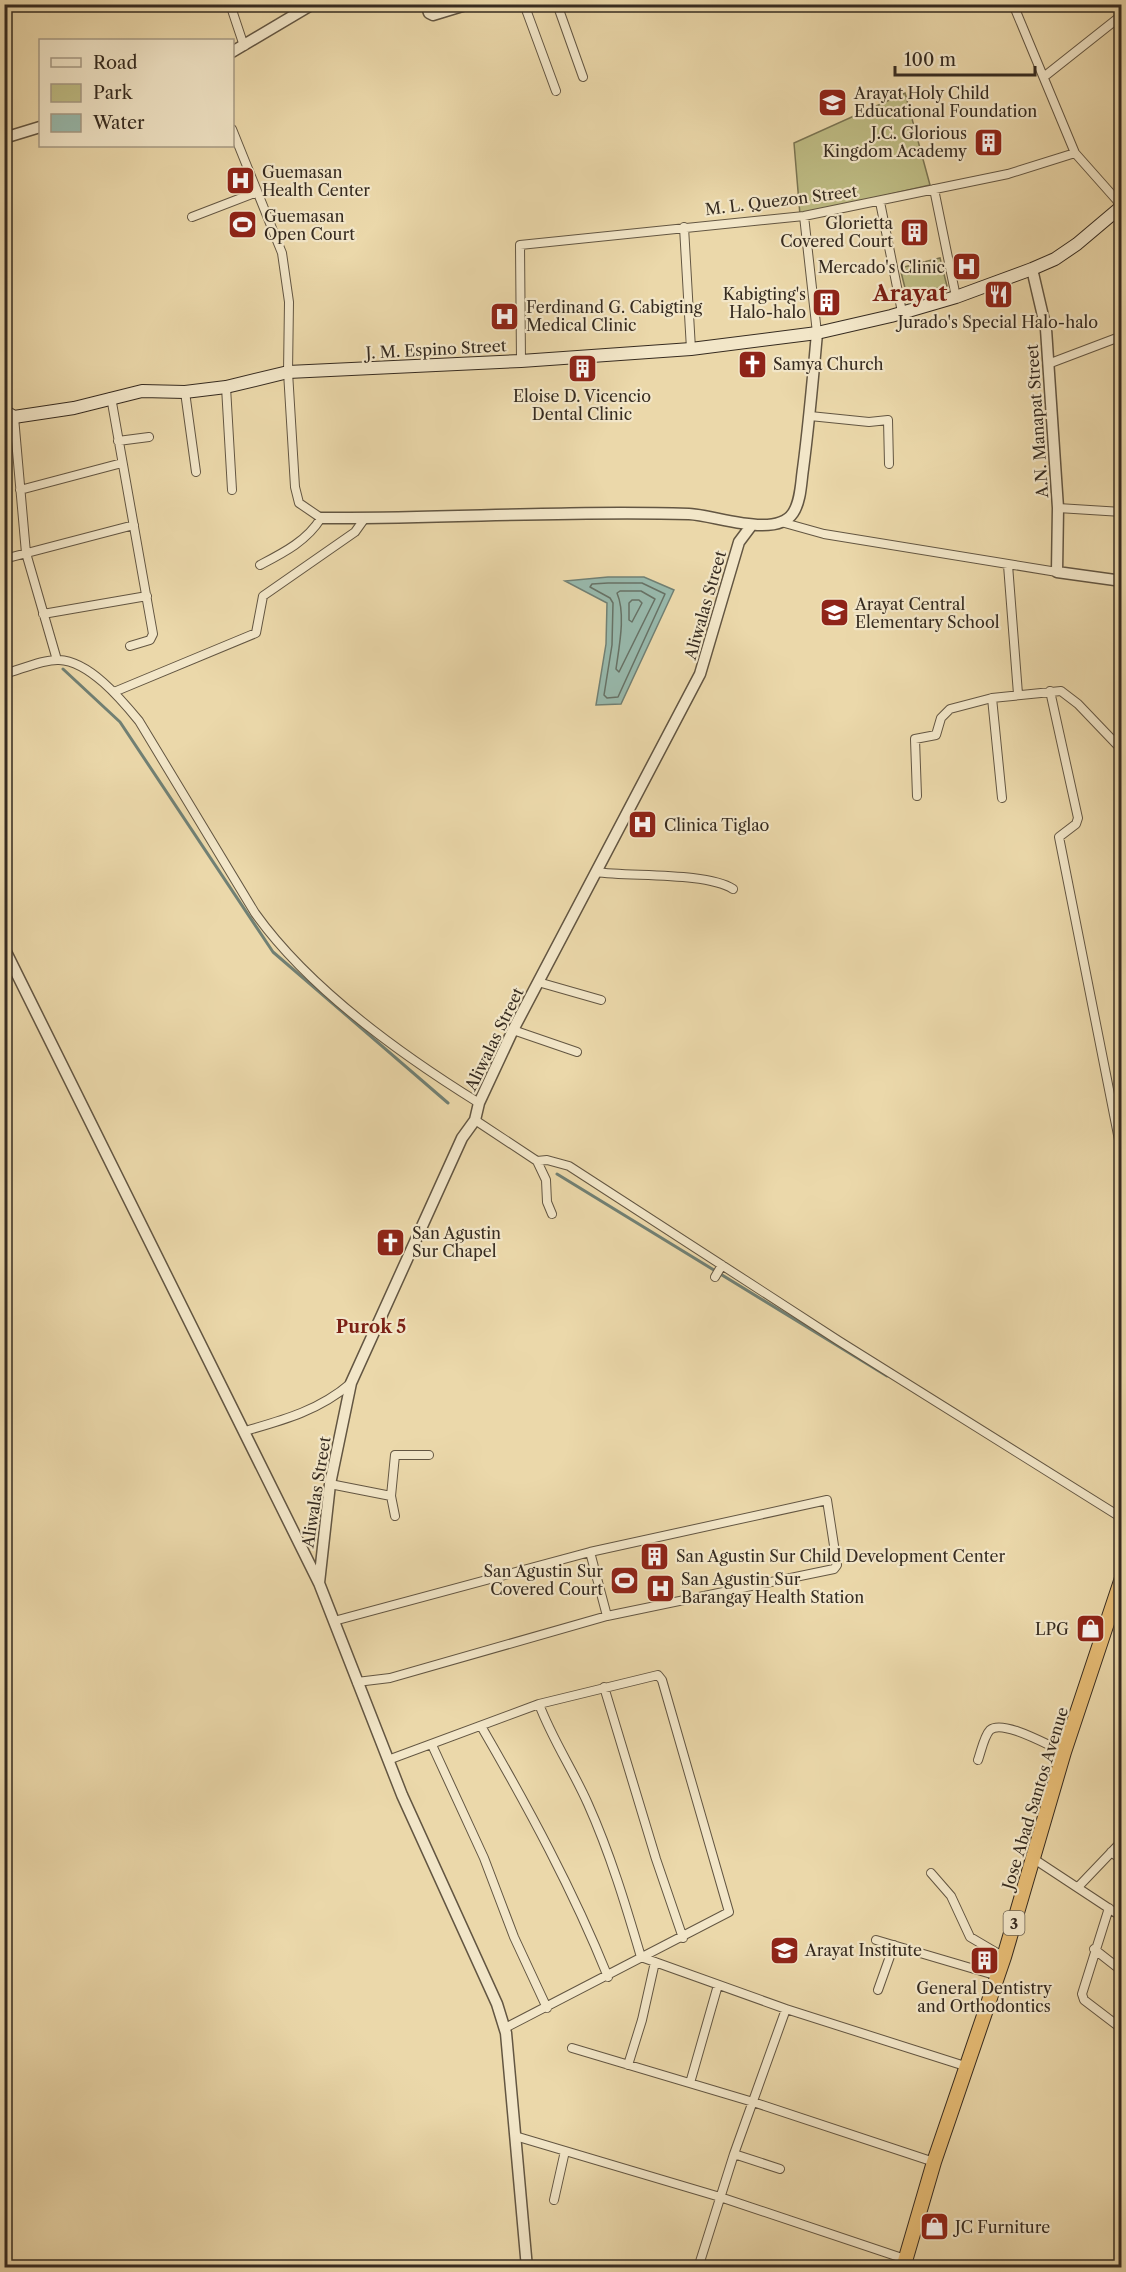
<svg xmlns="http://www.w3.org/2000/svg" width="1126" height="2272" viewBox="0 0 1126 2272" font-family="'Libre Caslon Text',serif">
	<style>
		.green { fill: #bebc84; stroke: #7a7452; stroke-width: 1.5 }
		.water { fill: #98b9ac; stroke: #718074; stroke-width: 1.5 }
		.lines { fill: none; stroke-linecap: round; stroke-linejoin: round }
		.shore { stroke: #677266; stroke-width: 1.5 }
		.stream { stroke: #718074; stroke-width: 3 }
		.minor-casing { stroke: #635642; stroke-width: 10 }
		.tertiary-casing { stroke: #635642; stroke-width: 13 }
		.secondary-casing { stroke: #362b20; stroke-width: 14 }
		.trunk-casing { stroke: #362b20; stroke-width: 16 }
		.minor { stroke: #f2e6c8; stroke-width: 8 }
		.tertiary { stroke: #f2e6c8; stroke-width: 10 }
		.secondary { stroke: #f2e6c8; stroke-width: 12 }
		.trunk { stroke: #e6bc75; stroke-width: 14 }
		.labels { text-anchor: middle; dominant-baseline: central; stroke-width: 4.5; stroke-linejoin: round; paint-order: stroke }
		.shield { fill: #f2e6c8; stroke: #6e6352; stroke-width: 1.5 }
		.shield-label { font-size: 15px; font-weight: bold; fill: #362b20 }
		.poi-label { font-size: 16px; fill: #362b20; stroke: #f2e6c8; text-anchor: start }
		.street-label { font-size: 16px; fill: #362b20; stroke: #f2e6c8 }
		.neighbourhood-label { font-size: 18px; font-weight: bold; fill: #7a1f14; stroke: #f2e6c8 }
		.district-label { font-size: 22px; font-weight: bold; fill: #7a1f14; stroke: #f2e6c8 }
	</style>
	<rect width="100%" height="100%" fill="#ebd8aa"/>
	<filter id="stains"><feTurbulence type="fractalNoise" baseFrequency=".00333" numOctaves="4"/><feColorMatrix values="0 0 0 0 .2 0 0 0 0 .09 0 0 0 0 .02 0 0 0 .5 -.17"/></filter>
	<radialGradient id="worn" r=".72"><stop offset=".6" stop-color="#630" stop-opacity="0"/><stop offset="1" stop-color="#630" stop-opacity=".3"/></radialGradient>
	<path class="green" d="M905,93L930,185L800,215L794,143Z
		M940,258L947,286L907,296L900,268Z"/>
	<path class="water" d="M608,577H644L674,590L621,704L596,705L606,644L607,603L565,581Z"/>
	<g class="lines">
		<path class="shore" d="M608,583H642L665,594L618,697L607,698L604,695L612,645L613,603L610,598L590,587L592,584Z
			M620,591H641L655,599L619,672L616,669C619,647 626,614 617,593Z
			M632,600H639L642,603L632,622L629,620V603Z"/>
		<path class="stream" d="M4,334L9,402
			M63,669L120,722L273,952L448,1103
			M557,1174L887,1376"/>
		<defs>
			<path id="minor" d="M230,4L244,46
				M524,4L556,91
				M557,4L583,77
				M1013,4L1075,153L1122,206
				M1045,76L1122,15
				M232,129L282,253L289,302L288,372L295,487L299,503L321,518C307,541 283,553 260,565
				M934,189L956,297
				M880,202L902,312
				M804,216L817,333
				M192,217L257,192
				M684,227L691,349
				M521,361L520,245L804,216L1008,174L1075,153
				M1048,364L1122,336
				M226,387L232,490
				M185,392L196,472
				M111,397L153,634L150,640L130,646
				M810,416L869,422L888,420L889,464
				M14,417L26,553L57,660
				M118,441L149,437
				M20,490L122,463
				M1058,508L1122,512
				M781,522L824,534L1057,572
				M4,559L134,525
				M1008,565L1018,694
				M43,614L147,596
				M4,674C20,670 43,659 59,660C89,661 121,699 139,721L255,913C309,989 400,1054 479,1103
				M1050,691L1078,818L1076,824L1059,837L1121,1150
				M114,692L256,633L263,596L355,532L365,518
				M992,698L1061,691L1078,704L1122,750
				M917,796L915,739L936,735L941,718L950,709L992,698L1002,798
				M596,872C631,877 706,872 733,889
				M538,982L601,1000
				M513,1030L577,1052
				M475,1120L537,1161L547,1160L569,1166L839,1341L1122,1518
				M537,1161L546,1180L547,1202L552,1214
				M715,1277L722,1265
				M245,1431C284,1420 320,1410 351,1383
				M330,1484L391,1496L395,1455H429
				M391,1496L395,1516
				M590,1552L607,1616
				M334,1621L590,1552L827,1500L837,1565L834,1569L607,1616L390,1678L357,1682
				M604,1687L656,1859L683,1938
				M539,1704C552,1739 573,1770 588,1804C610,1853 626,1906 641,1957L786,2009L968,2067
				M481,1726C528,1807 573,1890 608,1977
				M432,1745L484,1858L514,1937L547,2008
				M388,1760L539,1704L658,1675L662,1680L729,1912L505,2028
				M978,1760C981,1752 984,1736 990,1730C1003,1719 1049,1746 1064,1752
				M1111,1852L1122,1860
				M1034,1859L1122,1917
				M931,1873L951,1896L970,1937L1004,1957
				M1079,1886L1122,1841
				M1109,1908L1082,1994L1084,2000L1122,2029
				M876,1940L998,1976
				M1094,1949L1122,1971
				M878,1990L894,1945
				M572,2048L753,2102L934,2162
				M628,2065L642,2020L655,1962
				M690,2083L718,1985
				M515,2136L720,2197L905,2259
				M734,2154L780,2169
				M554,2200L565,2151
				M577,2266L586,2268
				M698,2268L734,2154L786,2009"/>
			<path id="tertiary" d="M426,4L429,13L433,15L469,4
				M232,52L313,4
				M4,138L40,127
				M1032,269L1046,329L1058,508L1057,572L1122,581
				M321,518C444,519 566,510 689,514C715,515 776,539 793,513C801,501 801,482 803,469C809,424 813,378 817,333
				M4,948L319,1583L402,1795L497,2004L506,2033L527,2268
				M319,1583L330,1484L351,1383L462,1138L475,1120L479,1103L513,1030L700,674L739,542L751,526"/>
			<path id="secondary" d="M4,411L14,417L74,408L142,391L185,392L226,387L288,372L521,361L691,349L817,333L891,316L956,297L1032,269L1055,259L1077,244L1122,206"/>
			<path id="trunk" d="M903,2268L934,2162L1004,1957L1064,1752L1122,1578"/>
		</defs>
		<use href="#minor" class="minor-casing"/>
		<use href="#tertiary" class="tertiary-casing"/>
		<use href="#secondary" class="secondary-casing"/>
		<use href="#trunk" class="trunk-casing"/>
		<use href="#minor" class="minor"/>
		<use href="#tertiary" class="tertiary"/>
		<use href="#secondary" class="secondary"/>
		<use href="#trunk" class="trunk"/>
	</g>
	<defs>
		<symbol id="school-square" viewBox="-11 -11 22 22"><rect x="-9" y="-9" width="18" height="18" rx="4" fill="#8f2418" stroke="#f2e6c8"/><path d="M0-5L7-2L0 1L-7-2ZM-4 1L0 2.5L4 1V4Q0 6-4 4Z" fill="#fff"/></symbol>
		<symbol id="building-square" viewBox="-11 -11 22 22"><rect x="-9" y="-9" width="18" height="18" rx="4" fill="#8f2418" stroke="#f2e6c8"/><path d="M-4-6H4V6H1V3H-1V6H-4ZM-2.5-4.3h1.7v1.8h-1.7ZM.8-4.3h1.7v1.8H.8ZM-2.5-1h1.7V.8h-1.7ZM.8-1h1.7V.8H.8Z" fill="#fff"/></symbol>
		<symbol id="hospital-square" viewBox="-11 -11 22 22"><rect x="-9" y="-9" width="18" height="18" rx="4" fill="#8f2418" stroke="#f2e6c8"/><path d="M-5-5h3v3.5h4V-5h3V5h-3V1.5h-4V5h-3Z" fill="#fff"/></symbol>
		<symbol id="stadium-square" viewBox="-11 -11 22 22"><rect x="-9" y="-9" width="18" height="18" rx="4" fill="#8f2418" stroke="#f2e6c8"/><path d="M0-5a6.5 5 0 1 0 0 10a6.5 5 0 1 0 0-10ZM-3.5-1.8h7v3.6h-7Z" fill="#fff"/></symbol>
		<symbol id="restaurant-square" viewBox="-11 -11 22 22"><rect x="-9" y="-9" width="18" height="18" rx="4" fill="#8f2418" stroke="#f2e6c8"/><path d="M-5-6h1v4h1v-4h1v4h1v-4h1v5L-1.5 .5V6h-2V.5L-5-1ZM5-6V6H3V1.5H1.5Q1.5-4 5-6Z" fill="#fff"/></symbol>
		<symbol id="church-square" viewBox="-11 -11 22 22"><rect x="-9" y="-9" width="18" height="18" rx="4" fill="#8f2418" stroke="#f2e6c8"/><path d="M-1.2-6h2.4v3.5h3.3v2.4h-3.3V6h-2.4V-.1h-3.3v-2.4h3.3Z" fill="#fff"/></symbol>
		<symbol id="shop-square" viewBox="-11 -11 22 22"><rect x="-9" y="-9" width="18" height="18" rx="4" fill="#8f2418" stroke="#f2e6c8"/><path d="M-5-2.5h2.3a2.7 3.5 0 0 1 5.4 0H5L5.5 6h-11ZM-1.5-2.5h3a1.5 2.3 0 0 0-3 0Z" fill="#fff"/></symbol>
	</defs>
	<g fill-rule="evenodd">
		<use href="#school-square" x="816" y="86" width="33" height="33"/>
		<use href="#building-square" x="972" y="126" width="33" height="33"/>
		<use href="#hospital-square" x="224" y="164" width="33" height="33"/>
		<use href="#stadium-square" x="226" y="208" width="33" height="33"/>
		<use href="#building-square" x="898" y="216" width="33" height="33"/>
		<use href="#hospital-square" x="950" y="250" width="33" height="33"/>
		<use href="#restaurant-square" x="982" y="278" width="33" height="33"/>
		<use href="#building-square" x="810" y="286" width="33" height="33"/>
		<use href="#hospital-square" x="488" y="300" width="33" height="33"/>
		<use href="#church-square" x="736" y="348" width="33" height="33"/>
		<use href="#building-square" x="566" y="352" width="33" height="33"/>
		<use href="#school-square" x="818" y="596" width="33" height="33"/>
		<use href="#hospital-square" x="626" y="808" width="33" height="33"/>
		<use href="#church-square" x="374" y="1226" width="33" height="33"/>
		<use href="#building-square" x="638" y="1540" width="33" height="33"/>
		<use href="#stadium-square" x="608" y="1564" width="33" height="33"/>
		<use href="#hospital-square" x="644" y="1572" width="33" height="33"/>
		<use href="#shop-square" x="1074" y="1612" width="33" height="33"/>
		<use href="#school-square" x="768" y="1934" width="33" height="33"/>
		<use href="#building-square" x="968" y="1944" width="33" height="33"/>
		<use href="#shop-square" x="918" y="2210" width="33" height="33"/>
	</g>
	<g class="labels">
		<rect class="shield" x="1003.5" y="1911" width="21" height="24" rx="4.5"/>
		<g class="shield-label">
			<text x="1014" y="1923">3</text>
		</g>
		<g class="poi-label">
			<text x="854" y="93">Arayat Holy Child<tspan x="854" dy="18">Educational Foundation</tspan></text>
			<text x="967" y="133" text-anchor="end">J.C. Glorious<tspan x="967" dy="18">Kingdom Academy</tspan></text>
			<text x="262" y="172">Guemasan<tspan x="262" dy="18">Health Center</tspan></text>
			<text x="264" y="216">Guemasan<tspan x="264" dy="18">Open Court</tspan></text>
			<text x="893" y="223" text-anchor="end">Glorietta<tspan x="893" dy="18">Covered Court</tspan></text>
			<text x="945" y="267" text-anchor="end">Mercado's Clinic</text>
			<text x="806" y="294" text-anchor="end">Kabigting's<tspan x="806" dy="18">Halo-halo</tspan></text>
			<text x="526" y="307">Ferdinand G. Cabigting<tspan x="526" dy="18">Medical Clinic</tspan></text>
			<text x="998" y="322" text-anchor="middle">Jurado's Special Halo-halo</text>
			<text x="773" y="364">Samya Church</text>
			<text x="582" y="396" text-anchor="middle">Eloise D. Vicencio<tspan x="582" dy="18">Dental Clinic</tspan></text>
			<text x="855" y="604">Arayat Central<tspan x="855" dy="18">Elementary School</tspan></text>
			<text x="664" y="825">Clinica Tiglao</text>
			<text x="412" y="1233">San Agustin<tspan x="412" dy="18">Sur Chapel</tspan></text>
			<text x="676" y="1556">San Agustin Sur Child Development Center</text>
			<text x="603" y="1571" text-anchor="end">San Agustin Sur<tspan x="603" dy="18">Covered Court</tspan></text>
			<text x="681" y="1579">San Agustin Sur<tspan x="681" dy="18">Barangay Health Station</tspan></text>
			<text x="1069" y="1629" text-anchor="end">LPG</text>
			<text x="805" y="1950">Arayat Institute</text>
			<text x="984" y="1988" text-anchor="middle">General Dentistry<tspan x="984" dy="18">and Orthodontics</tspan></text>
			<text x="955" y="2227">JC Furniture</text>
		</g>
		<g class="street-label">
			<text transform="translate(781 200) rotate(-7)">M. L. Quezon Street</text>
			<text transform="translate(436 349) rotate(-3)">J. M. Espino Street</text>
			<text transform="translate(1037 421) rotate(-94)">A.N. Manapat Street</text>
			<text transform="translate(705 605) rotate(-74)">Aliwalas Street</text>
			<text transform="translate(494 1039) rotate(-64)">Aliwalas Street</text>
			<text transform="translate(316 1492) rotate(-81)">Aliwalas Street</text>
			<text transform="translate(1035 1798) rotate(-73)">Jose Abad Santos Avenue</text>
		</g>
		<g class="neighbourhood-label">
			<text x="371" y="1327">Purok 5</text>
		</g>
		<g class="district-label">
			<text x="910" y="293">Arayat</text>
		</g>
	</g>
	<rect width="1126" height="2272" fill="none" stroke="#ebd8aa" stroke-width="24"/>
	<rect x="6" y="6" width="1114" height="2260" fill="none" stroke="#362b20" stroke-width="3"/>
	<rect x="12" y="12" width="1102" height="2248" fill="none" stroke="#362b20" stroke-width="1.5"/>
	<rect x="39" y="39" width="195" height="108" fill="#f2e6c8" stroke="#a79b85" stroke-width="1.5"/>
	<rect x="51" y="58" width="30" height="9" fill="#f2e6c8" stroke="#a79b85" stroke-width="1.5"/>
	<text x="93" y="69" font-size="18" fill="#362b20">Road</text>
	<rect x="51" y="84" width="30" height="18" fill="#bebc84" stroke="#a79b85" stroke-width="1.5"/>
	<text x="93" y="99" font-size="18" fill="#362b20">Park</text>
	<rect x="51" y="114" width="30" height="18" fill="#98b9ac" stroke="#a79b85" stroke-width="1.5"/>
	<text x="93" y="129" font-size="18" fill="#362b20">Water</text>
	<path d="M895 66v9h140v-9" fill="none" stroke="#362b20" stroke-width="3"/>
	<text x="904" y="66" font-size="18" fill="#362b20" stroke="#f2e6c8" stroke-width="4.5" paint-order="stroke">100 m</text>
	<rect width="100%" height="100%" filter="url(#stains)"/>
	<rect width="100%" height="100%" fill="url(#worn)"/>
</svg>
